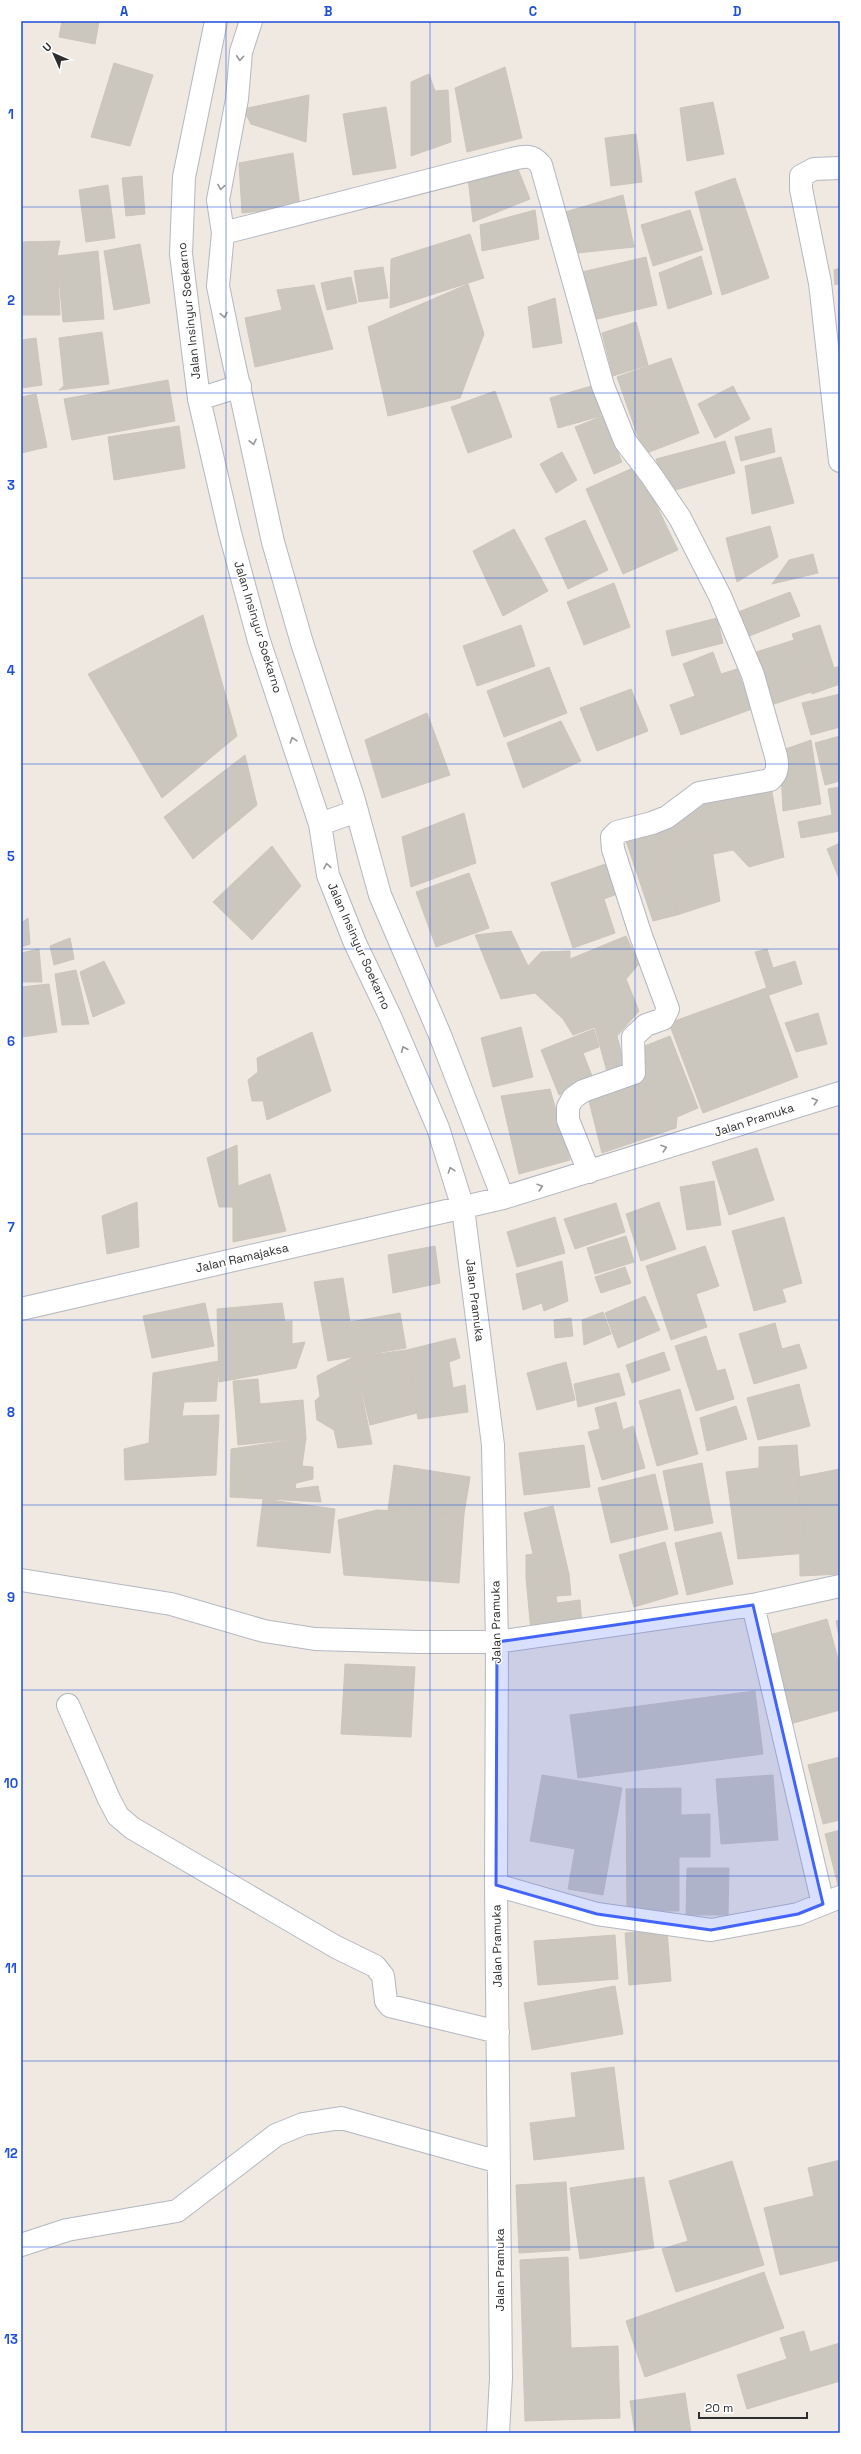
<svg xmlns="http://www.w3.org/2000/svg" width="861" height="2454" viewBox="0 0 861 2454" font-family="'Space Grotesk',sans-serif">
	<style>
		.building { fill: #cbc7bf; stroke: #cbc5ba }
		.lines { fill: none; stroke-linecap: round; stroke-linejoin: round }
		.street-casing { stroke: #b4b7c1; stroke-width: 24 }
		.street { stroke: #fff; stroke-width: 22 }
		.oneway { stroke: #969696 }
		.marked { fill: #4264fb; fill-opacity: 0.2; stroke: #4264fb; stroke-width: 3; stroke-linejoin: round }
		.grid { fill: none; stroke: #1d4ed8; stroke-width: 1; stroke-opacity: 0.55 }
		.labels { text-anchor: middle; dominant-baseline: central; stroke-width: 3; stroke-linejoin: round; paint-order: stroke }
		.street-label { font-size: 12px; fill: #2e2e2e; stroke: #fff }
		.neatline { fill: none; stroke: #1d4ed8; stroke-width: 1.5 }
		.grid-label { font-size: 13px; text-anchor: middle; font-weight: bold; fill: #1d4ed8 }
	</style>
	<rect width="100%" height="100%" fill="#efe9e1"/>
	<path class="building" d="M62,21H99L95,44L59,37Z
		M114,63L153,75L130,146L91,137Z
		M505,67L522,138L467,152L455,88Z
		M429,74L435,91L448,90L451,142L411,156V82Z
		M309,95L306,142L251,124L243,109Z
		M713,102L724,154L687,161L680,108Z
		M386,107L396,168L353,175L343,114Z
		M636,134L642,182L611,186L605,138Z
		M293,153L300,207L242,213L239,163Z
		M516,164L530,199L473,222L468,178Z
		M142,176L145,214L126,216L122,178Z
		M735,178L769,278L722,295L695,192Z
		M108,185L115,238L86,242L79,190Z
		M623,195L634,247L577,253L565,212Z
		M535,210L539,239L482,251L480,225Z
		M690,210L703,250L653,266L641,225Z
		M470,234L484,278L390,308L391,259Z
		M60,241L57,256L60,315H21V242Z
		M140,244L150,303L114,310L104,251Z
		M98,251L104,319L63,322L57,256Z
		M701,256L712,294L668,309L659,273Z
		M646,257L657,305L593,320L582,272Z
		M383,267L388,298L359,302L354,271Z
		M840,268V283L835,285L834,270Z
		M351,277L357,303L327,310L321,283Z
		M468,284L484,334L460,398L388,416L368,327Z
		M314,285L333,349L255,367L245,318L282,310L277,290Z
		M555,298L562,343L533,348L528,307Z
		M636,322L648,365L613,376L602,333Z
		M102,332L109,384L59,390L64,386L59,338Z
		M36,338L42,385L21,388V340Z
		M671,358L699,433L644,454L617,377Z
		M168,380L175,421L72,440L64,399Z
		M595,385L601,416L558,428L550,398Z
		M733,386L750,419L715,438L698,404Z
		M495,391L512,437L468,453L451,407Z
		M36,394L47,447L21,453V397Z
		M603,416L622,462L594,474L575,427Z
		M179,426L185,468L114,480L108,437Z
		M771,428L775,452L741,461L735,437Z
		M725,441L735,473L668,492L656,459Z
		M562,452L577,480L556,493L540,464Z
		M781,457L794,503L752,514L745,466Z
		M635,467H638L678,550L623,574L586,489Z
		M585,520L608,570L568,589L545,538Z
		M770,526L778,557L737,582L726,538Z
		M514,529L548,591L503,616L473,551Z
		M813,554L818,573L772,584L789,560Z
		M614,583L630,627L584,645L567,602Z
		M790,592L800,616L747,637L738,612Z
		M203,615L237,736L162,798L88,674Z
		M717,618L723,643L672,656L666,631Z
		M521,625L535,666L477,686L463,646Z
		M820,625L834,668L840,666V684L812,694L792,634Z
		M794,640L811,692L768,706L753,653Z
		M713,652L721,674L737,669L752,709L681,735L670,705L695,696L683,664Z
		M549,667L567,713L504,737L487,691Z
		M631,689L648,731L597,751L580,708Z
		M840,694V727L811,735L802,703Z
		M427,713L450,775L382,798L365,740Z
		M561,721L581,761L523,788L507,743Z
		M840,736V781L825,785L815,743Z
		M811,740L821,804L783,811L780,751Z
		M245,755L257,805L193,859L164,817Z
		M771,787L784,857L749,867L733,850L713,854L710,836L660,843L657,829L718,792Z
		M840,787V831L801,838L798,822L832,815L828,789Z
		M464,813L476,863L411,887L402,837Z
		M657,829L677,915L653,921L625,838Z
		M710,836L720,901L677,915L660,843Z
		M840,843V881L827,849Z
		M272,846L301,886L252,940L213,902Z
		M614,861L625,891L604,899L615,933L573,948L551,883Z
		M469,873L489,928L436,947L416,892Z
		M28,918L30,944L21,947V923Z
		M511,931L528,966L541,952L570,951V959L626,936L639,964L626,979L639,1011L617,1036L626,1070L608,1076L595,1027L573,1035L563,1019L535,993L501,999L475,935Z
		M70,938L74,959L54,965L50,946Z
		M39,949L42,982H21V953Z
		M767,949L773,968L795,961L802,984L769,995L755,952Z
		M104,961L125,1003L93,1017L80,972Z
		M76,970L89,1024L62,1025L55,974Z
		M49,984L57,1032L22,1037L21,987Z
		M766,988L798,1077L703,1113L669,1023Z
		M818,1013L827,1044L796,1052L785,1023Z
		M521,1027L533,1077L493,1087L481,1038Z
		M594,1029L599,1047L583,1053L594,1081L559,1095L541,1050Z
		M312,1032L331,1091L267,1120L263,1101H252L248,1080L258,1072L257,1058Z
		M670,1036L698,1108L677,1117L676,1128L602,1153L588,1097L644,1075L637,1049Z
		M550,1089L570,1160L519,1174L501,1096Z
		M237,1145L238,1186L270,1174L286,1231L233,1242V1207H219L207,1158Z
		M757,1148L774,1200L729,1215L712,1162Z
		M714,1181L721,1225L687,1230L680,1187Z
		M137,1202L139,1247L107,1254L102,1216Z
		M659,1202L676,1249L641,1261L626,1214Z
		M616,1203L625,1232L575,1249L564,1219Z
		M555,1217L565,1253L517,1267L507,1232Z
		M784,1217L802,1283L782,1289L786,1302L754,1311L732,1231Z
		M626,1236L634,1262L595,1274L587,1248Z
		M435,1246L440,1283L393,1293L388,1255Z
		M705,1246L719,1286L696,1294L707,1327L671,1340L646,1266Z
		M562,1261L568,1301L544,1311L542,1303L523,1310L516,1274Z
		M625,1267L631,1283L601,1293L595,1277Z
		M343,1278L350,1322L400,1313L406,1348L328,1361L314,1282Z
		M645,1296L660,1330L618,1348L605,1313Z
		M205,1303L214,1346L152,1358L143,1316Z
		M282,1303L285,1322L292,1321V1344L305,1342L296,1368L219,1382L217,1309Z
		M603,1312L611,1334L584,1345L582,1320Z
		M571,1318L573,1336L555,1338L554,1320Z
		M775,1323L782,1349L799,1344L807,1368L754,1384L739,1334Z
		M706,1336L717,1371L725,1369L734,1399L696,1411L675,1346Z
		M455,1338L460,1358L449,1362L453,1388L465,1385L468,1412L418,1419L407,1350Z
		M407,1350L417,1413L370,1425L354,1357Z
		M664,1352L670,1370L632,1383L626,1365Z
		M354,1357L372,1444L338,1448L334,1430L317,1420L315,1401L320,1396L317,1376Z
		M219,1361L216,1401L184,1402L182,1416L219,1415L216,1475L125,1480L124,1449L149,1443L153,1373Z
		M566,1362L575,1400L537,1410L527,1373Z
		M619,1373L625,1395L578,1407L574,1384Z
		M258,1379L260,1404L303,1400L306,1438L238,1445L233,1381Z
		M799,1384L810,1426L758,1440L747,1398Z
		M680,1389L698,1454L657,1466L639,1401Z
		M616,1402L623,1430L633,1426L645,1468L602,1480L588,1432L600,1429L595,1408Z
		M736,1406L747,1439L707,1451L700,1418Z
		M306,1438L302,1466L313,1467V1479L296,1483L295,1489L318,1486L321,1502L230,1497L231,1449Z
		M584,1445L590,1487L524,1495L519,1453Z
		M797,1445L806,1553L738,1559L726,1472L759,1468V1447Z
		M702,1463L713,1523L675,1531L663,1471Z
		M394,1465L470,1477L464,1514L388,1510Z
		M840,1469V1574L800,1576L799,1477Z
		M655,1474L668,1529L611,1543L598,1488Z
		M263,1499L335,1509L330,1553L257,1546Z
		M553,1506L569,1574L526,1578V1555L533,1554L524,1513Z
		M377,1510L464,1514L459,1583L344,1575L338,1520Z
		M721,1532L733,1584L687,1595L675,1543Z
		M665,1542L678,1594L634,1607L619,1555Z
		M569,1574L571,1595L556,1596L557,1603L580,1600L582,1626L531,1631L526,1578Z
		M827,1619L840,1666V1710L790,1724L766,1636Z
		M840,1620V1641L836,1621Z
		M345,1664L415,1667L411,1737L341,1734Z
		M755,1691L763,1754L578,1778L570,1715Z
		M840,1757V1820L823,1824L808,1765Z
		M542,1775L622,1788L603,1895L568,1889L575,1849L530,1841Z
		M773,1775L778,1840L721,1844L716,1779Z
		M681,1788V1815L710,1814V1857H679V1911H627L626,1789Z
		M840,1830V1888L839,1889L825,1834Z
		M687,1868H729L728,1915H686Z
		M667,1930L671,1981L629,1985L625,1933Z
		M615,1935L618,1979L538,1985L534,1941Z
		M615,1986L623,2034L532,2050L524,2003Z
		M614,2067L624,2149L534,2160L530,2123L576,2117L571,2073Z
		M840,2160V2260L780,2275L764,2208L814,2196L808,2168Z
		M732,2161L764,2265L676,2292L662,2249L688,2241L669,2181Z
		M644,2177L654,2248L580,2259L570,2188Z
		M566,2182L570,2250L519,2253L516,2185Z
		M568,2257L571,2348L618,2346L620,2418L525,2421L520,2260Z
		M764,2272L784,2328L645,2377L626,2321Z
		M804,2331L810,2352L840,2343V2381L747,2409L737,2375L787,2359L780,2338Z
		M685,2393L691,2433H635L630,2401Z"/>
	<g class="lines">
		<defs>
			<path id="street" d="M216,21L184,177L181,254L199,399L230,533L259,641L320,824L328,875L355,943L390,1016L438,1128L463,1208L493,1445L497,1642L496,1885L501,2378L498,2433
				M251,21L241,52L237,99L218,200L223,233L218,286L230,345L273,542L302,643L353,797L380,895L440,1035L503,1198
				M840,168L814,169L801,176V189L820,283L840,461
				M223,233L512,159C525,156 532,154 541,165L603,386L625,441L651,475L680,518L720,596L753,675L776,756C778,766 778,773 770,780L699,793L667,817L652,823L617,832L612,837L613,849L641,936L668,1009L663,1019L646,1025L633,1037L634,1073L583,1091L573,1098L568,1107V1120L589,1172
				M199,399L240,386
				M320,824L357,811
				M21,1309L503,1198L840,1093
				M21,1580L171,1604L264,1631L315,1639L418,1642H497L753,1605L840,1586
				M753,1605L823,1904
				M68,1705L109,1799L118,1816L132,1828L336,1947L375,1966L383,1976L386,2001L390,2006L498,2032
				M496,1885L597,1914L711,1930L798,1914L840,1897
				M21,2245L67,2230L177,2211L276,2135L303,2124L341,2118L499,2162"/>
		</defs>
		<use href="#street" class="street-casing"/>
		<use href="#street" class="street"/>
	</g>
	<defs><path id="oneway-chevron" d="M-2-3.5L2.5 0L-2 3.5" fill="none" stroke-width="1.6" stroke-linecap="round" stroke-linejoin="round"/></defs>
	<g class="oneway">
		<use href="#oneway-chevron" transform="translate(240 58) rotate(94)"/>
		<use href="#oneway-chevron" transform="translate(221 187) rotate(99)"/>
		<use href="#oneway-chevron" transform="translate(224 315) rotate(79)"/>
		<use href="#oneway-chevron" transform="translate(253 442) rotate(78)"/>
		<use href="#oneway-chevron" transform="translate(293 740) rotate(-108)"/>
		<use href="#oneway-chevron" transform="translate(327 866) rotate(-99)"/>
		<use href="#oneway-chevron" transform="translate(404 1049) rotate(-113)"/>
		<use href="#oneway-chevron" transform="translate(815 1101) rotate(-18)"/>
		<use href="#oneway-chevron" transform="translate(664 1148) rotate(-18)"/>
		<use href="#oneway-chevron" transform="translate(451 1170) rotate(-108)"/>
		<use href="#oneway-chevron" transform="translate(540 1187) rotate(-17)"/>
	</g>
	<path class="marked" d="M753,1605L823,1904L798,1914L711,1930L597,1914L496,1885L497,1642Z"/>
	<path class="grid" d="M226,21V2433M430,21V2433M635,21V2433M21,207H840M21,393H840M21,578H840M21,764H840M21,949H840M21,1134H840M21,1320H840M21,1505H840M21,1690H840M21,1876H840M21,2061H840M21,2247H840"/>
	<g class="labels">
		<g class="street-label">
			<text transform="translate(189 311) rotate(-96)">Jalan Insinyur Soekarno</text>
			<text transform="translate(258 627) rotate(73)">Jalan Insinyur Soekarno</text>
			<text transform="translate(359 946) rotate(66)">Jalan Insinyur Soekarno</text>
			<text transform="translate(754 1120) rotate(-18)">Jalan Pramuka</text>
			<text transform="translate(242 1258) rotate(-13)">Jalan Ramajaksa</text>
			<text transform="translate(475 1300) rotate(83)">Jalan Pramuka</text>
			<text transform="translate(496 1622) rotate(-91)">Jalan Pramuka</text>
			<text transform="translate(497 1946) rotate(-91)">Jalan Pramuka</text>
			<text transform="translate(500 2270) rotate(-90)">Jalan Pramuka</text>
		</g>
	</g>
	<rect width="861" height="2454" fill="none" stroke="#ffffff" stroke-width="44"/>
	<g transform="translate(54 54) rotate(315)" stroke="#ffffff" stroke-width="3" paint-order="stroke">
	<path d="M0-3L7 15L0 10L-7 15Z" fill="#2e2e2e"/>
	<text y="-6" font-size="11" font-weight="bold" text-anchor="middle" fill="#2e2e2e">U</text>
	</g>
	<path d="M699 2412v6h108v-6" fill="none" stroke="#2e2e2e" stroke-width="2"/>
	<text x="705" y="2412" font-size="12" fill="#2e2e2e" stroke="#ffffff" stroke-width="3" paint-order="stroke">20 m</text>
	<rect x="22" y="22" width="817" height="2410" class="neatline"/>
	<g class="grid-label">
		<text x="124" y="16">A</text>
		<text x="328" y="16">B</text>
		<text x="533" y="16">C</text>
		<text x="737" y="16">D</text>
		<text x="11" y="119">1</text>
		<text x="11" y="305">2</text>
		<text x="11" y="490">3</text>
		<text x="11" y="675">4</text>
		<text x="11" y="861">5</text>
		<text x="11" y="1046">6</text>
		<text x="11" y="1232">7</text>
		<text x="11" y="1417">8</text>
		<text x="11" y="1602">9</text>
		<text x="11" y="1788">10</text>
		<text x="11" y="1973">11</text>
		<text x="11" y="2158">12</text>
		<text x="11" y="2344">13</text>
	</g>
</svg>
